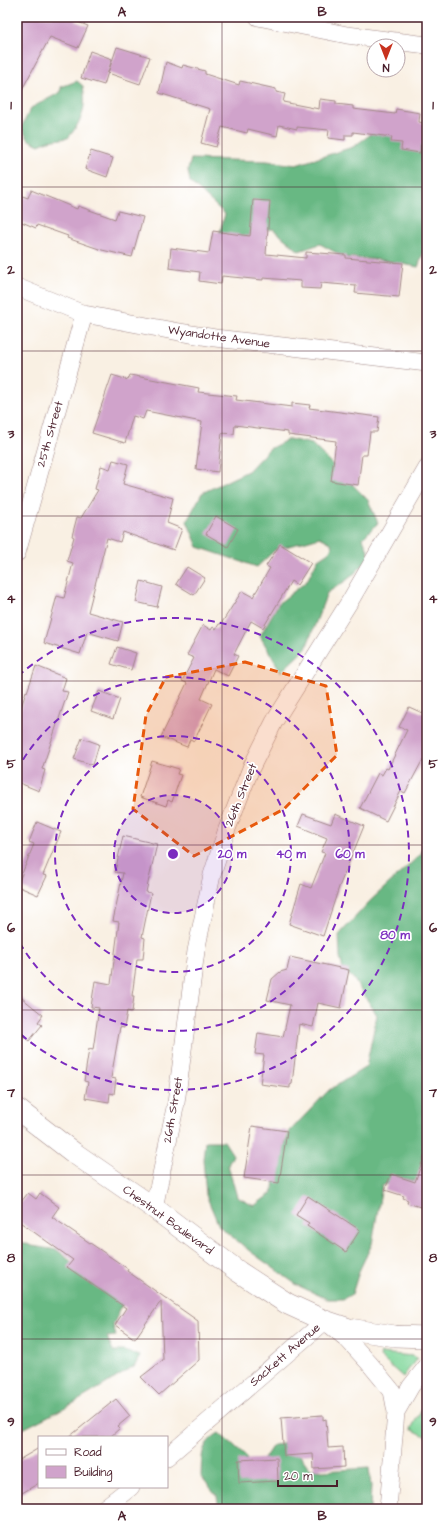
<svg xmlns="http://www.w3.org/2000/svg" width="444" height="1526" viewBox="0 0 444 1526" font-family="'Architects Daughter',sans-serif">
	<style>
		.green { fill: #81d79b; stroke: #667b63 }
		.forest { fill: #68b883; stroke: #596c57 }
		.building { fill: #d0a3cb }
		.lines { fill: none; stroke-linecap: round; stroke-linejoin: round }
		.minor-casing { stroke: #a28887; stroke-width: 18 }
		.tertiary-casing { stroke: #a28887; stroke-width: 22 }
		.minor { stroke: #fff; stroke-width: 17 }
		.tertiary { stroke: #fff; stroke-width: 21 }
		.marked { fill: #e8590c; fill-opacity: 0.2; stroke: #e8590c; stroke-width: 3; stroke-dasharray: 8 5; stroke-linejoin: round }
		.grid { fill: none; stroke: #4a1f2b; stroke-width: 1; stroke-opacity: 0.55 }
		.ring { fill: none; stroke: #7b2cbf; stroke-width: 2; stroke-dasharray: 7 5 }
		.labels { text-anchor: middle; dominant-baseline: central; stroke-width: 3.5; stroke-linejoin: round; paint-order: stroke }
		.street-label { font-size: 12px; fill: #4a1f2b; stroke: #fff }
		.centre { fill: #7b2cbf; stroke: #fff; stroke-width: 2 }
		.ring-label { font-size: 12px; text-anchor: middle; font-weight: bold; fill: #7b2cbf; stroke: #fff; stroke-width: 3.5; stroke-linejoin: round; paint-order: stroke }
		.neatline { fill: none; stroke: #4a1f2b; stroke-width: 1.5 }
		.grid-label { font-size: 13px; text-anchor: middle; font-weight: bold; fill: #4a1f2b }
	</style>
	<rect width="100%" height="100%" fill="#fff"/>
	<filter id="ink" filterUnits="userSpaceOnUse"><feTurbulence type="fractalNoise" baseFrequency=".025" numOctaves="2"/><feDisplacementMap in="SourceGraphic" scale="8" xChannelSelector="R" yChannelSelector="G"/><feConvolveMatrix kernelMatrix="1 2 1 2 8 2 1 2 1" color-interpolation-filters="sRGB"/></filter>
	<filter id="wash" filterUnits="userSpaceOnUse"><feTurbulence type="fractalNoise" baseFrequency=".012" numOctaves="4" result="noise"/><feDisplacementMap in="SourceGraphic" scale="16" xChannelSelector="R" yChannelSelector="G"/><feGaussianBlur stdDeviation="0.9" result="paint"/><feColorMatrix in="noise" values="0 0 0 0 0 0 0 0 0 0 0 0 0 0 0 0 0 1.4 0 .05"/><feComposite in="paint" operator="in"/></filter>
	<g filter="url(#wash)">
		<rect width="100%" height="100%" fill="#f9f0e3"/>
		<path class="green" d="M381,1353L413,1356L417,1358L403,1377L380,1357Z
			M427,1399V1437L411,1429Z"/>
		<path class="forest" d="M77,81L83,86C87,108 82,121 68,138L48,141L39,145L29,140L21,128L31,108L61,92V87Z
			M388,122L427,127V226L424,251L418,267L381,260L344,257L320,244L299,251L273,229L255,231L236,244L218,238L225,214L190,182L188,170L191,159L267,161L296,165L353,147Z
			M289,439L312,444L368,500L378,523L363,538L371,558L347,580L327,593L306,648L281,672L260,636L279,603L307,581L318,559L327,553L332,548L331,543L320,537L275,550L257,567L198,547L187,521L202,493L248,471L269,449Z
			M427,836V1183L400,1178L382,1186L372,1244L360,1269L352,1294L343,1299H327L297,1285L251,1252L219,1226L206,1195L203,1159L205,1141H224L233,1155L228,1165L237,1197L254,1206L273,1192L274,1173L290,1131L329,1090L366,1067L377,1015L353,978L343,970L340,957L339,935L370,901L421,854Z
			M17,1240L32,1246L57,1250L109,1292L122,1305L113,1325L116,1336L107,1337L113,1351H124L140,1356L134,1367L74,1403L17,1432Z
			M219,1433L246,1457L248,1470L260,1465L273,1445L291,1443L310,1469L323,1471L369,1468L371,1486L370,1509H219L217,1496L201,1476C202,1456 200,1444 219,1433Z"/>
		<g id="blocks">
			<path class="building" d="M17,17H77L75,21L88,26L78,48L50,37L17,99Z
				M117,47L150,57L140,84L108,73Z
				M90,51L112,59L104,85L81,78Z
				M166,62L182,68L183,65L205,71V74L239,85L240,81L276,89V92L285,94L283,102L319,109L320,99L336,101V104L353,106V109L395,114L396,109L420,113L419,122L427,124V146L421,145L420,153L401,150L402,143L391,142L392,137L353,132V135H345V140L328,138L329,130L297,127V129L279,125L277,136L248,129L247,133L222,127L216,147L201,143L210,109L159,93Z
				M91,151L113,158L107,177L85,169Z
				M31,190L77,209L78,206L115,219L118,211L143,217L132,257L102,250L67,238L68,236L37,225L36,228L17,220V194L28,198Z
				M253,200L270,201L266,254L306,258V252L346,255V258L403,263L399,297L355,293L356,286L321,283L320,289L301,288V281L263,278V280L222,276L221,284L199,281L200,272L169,268L171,248L209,253L213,231L250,236Z
				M112,375L128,380L130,375L199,388L198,392L237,396L236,400L292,407V403L310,405L309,408L379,417L377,432H370L367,455H362L358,485L331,481L336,441L288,435V432L235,425L234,434L222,433L218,472L196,469L202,422L146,411L143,419L133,416L125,443L92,433Z
				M113,460L128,464L123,484L173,498L167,523L182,529L174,550L123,532L120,542L107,538L88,612L123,622L118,641L87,632L80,654L44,643L57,596L64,598L73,563L67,561L74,537L72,536L77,517L81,518L98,490L95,489L101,466L110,469Z
				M216,516L238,529L228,547L206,534Z
				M280,544L311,563L297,585L291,581L263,628L251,621L234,654L238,656L228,676L214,669L201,699L212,704L194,741L190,739L187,747L161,737L187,683L182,681L194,658L187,655L203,625L211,630L213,627L216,629L219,624H221L242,591L253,597L270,568L266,566Z
				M187,567L205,578L194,595L176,584Z
				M141,581L162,587L157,607L136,602Z
				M117,647L136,653L131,670L111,664Z
				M36,666L66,678L62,691L68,692L42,769L45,770L39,791L17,782V722L26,691L27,692Z
				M99,691L120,699L113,719L91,711Z
				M409,707L427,715V764L422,761L405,793L401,791L386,821L360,808L378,773L382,775L386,768L388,769L407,730L399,727Z
				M82,738L99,744L93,765L74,759Z
				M152,761L179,769L177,774L181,775L172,802L168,800L166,806L140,797Z
				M303,814L331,824L335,814L364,826L339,887L323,936L289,924L301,884L311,888L325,853L321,852L327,838L298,826Z
				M37,822L61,832L43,875L47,876L38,895L17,886L34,844L29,842Z
				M123,836L157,844L146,892L151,893L142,937L145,938L143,959H137L132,996H134L132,1012L127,1011L124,1028L120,1027L111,1078L116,1079L114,1094L110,1093L109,1102L85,1098L88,1082L84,1081L89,1049L93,1050L99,1008L91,1007L95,981L111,984L119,922L113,921L123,873L115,872Z
				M290,957L349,970L341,1008L318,1003L313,1027L299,1024L292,1084L290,1085V1088L260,1084L264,1055L255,1054L258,1033L283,1037L290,1005L267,1000L272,979L280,972L287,970Z
				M17,994L43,1015L38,1022L42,1025L29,1041L17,1031Z
				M252,1126L287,1131L279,1183L244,1178Z
				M425,1154H427V1209L407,1203L408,1200L403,1198L404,1196L385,1190L391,1174L415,1182Z
				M28,1193L36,1199L40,1193L59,1207L52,1217L128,1269L127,1271L198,1321L199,1360L159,1395L141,1377L163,1360L161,1301L135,1339L115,1325L126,1308L67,1267L73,1260L17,1220V1207Z
				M308,1196L360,1230L346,1252L307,1226L309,1223L296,1215Z
				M116,1399L130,1416L118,1426L120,1428L110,1437H69Z
				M323,1415V1420L326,1419L328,1448L343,1447L344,1467L314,1469L313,1454L284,1456L281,1418Z
				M39,1448V1483L17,1496V1461Z
				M277,1458L278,1481L239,1483L238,1460Z"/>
		</g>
	</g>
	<g filter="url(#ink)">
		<use href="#blocks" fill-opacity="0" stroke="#a28887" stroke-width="1"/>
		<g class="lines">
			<defs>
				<path id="minor" d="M258,17L347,35L427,45
					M17,287L84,314L179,332L215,338L427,363
					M17,553L84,314
					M154,1208L176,1103L196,951L212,875L227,829L251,768L274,722L350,601L427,468
					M396,1412L411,1386L427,1366
					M167,1457L325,1321L347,1339L369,1363L392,1391L396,1412L388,1509
					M103,1509L131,1487"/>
				<path id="tertiary" d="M17,1109L74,1153L154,1208L239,1272L288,1304L325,1321L349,1329L395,1336L427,1337"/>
			</defs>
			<use href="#minor" class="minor-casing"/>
			<use href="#tertiary" class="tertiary-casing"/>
			<use href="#minor" class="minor"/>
			<use href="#tertiary" class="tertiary"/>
		</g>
	</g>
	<path class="marked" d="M245,662L326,686L337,755L284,809L194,856L133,809L146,715L166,677Z"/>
	<path class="grid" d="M222,17V1509M17,187H427M17,351H427M17,516H427M17,681H427M17,845H427M17,1010H427M17,1175H427M17,1339H427"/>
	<circle cx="173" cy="854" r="59" fill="#7b2cbf" fill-opacity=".12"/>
	<g class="ring">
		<circle cx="173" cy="854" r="59"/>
		<circle cx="173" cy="854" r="118"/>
		<path d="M17 770A177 177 0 1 1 17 938"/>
		<path d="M18 676A236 236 0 1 1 18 1032"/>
	</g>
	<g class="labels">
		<g class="street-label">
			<text transform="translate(219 337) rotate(8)">Wyandotte Avenue</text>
			<text transform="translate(50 434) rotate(-74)">25th Street</text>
			<text transform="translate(241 795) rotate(-68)">26th Street</text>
			<text transform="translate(173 1110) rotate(-80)">26th Street</text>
			<text transform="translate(168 1220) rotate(36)">Chestnut Boulevard</text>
			<text transform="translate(285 1355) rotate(-41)">Sackett Avenue</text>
		</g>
	</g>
	<circle cx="173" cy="854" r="6" class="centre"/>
	<g class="ring-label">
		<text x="232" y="858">20 m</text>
		<text x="291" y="858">40 m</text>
		<text x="350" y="858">60 m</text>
		<text x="395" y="939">80 m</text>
	</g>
	<rect width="444" height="1526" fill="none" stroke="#fff" stroke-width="44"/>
	<rect x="38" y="1436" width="130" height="52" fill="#ffffff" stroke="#b7a5aa"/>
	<rect x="46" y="1449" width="20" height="6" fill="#ffffff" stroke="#b7a5aa"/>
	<text x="74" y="1456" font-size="12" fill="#4a1f2b">Road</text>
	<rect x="46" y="1466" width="20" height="12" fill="#d0a3cb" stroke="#b7a5aa"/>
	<text x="74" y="1476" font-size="12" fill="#4a1f2b">Building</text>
	<g transform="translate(386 58) rotate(180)"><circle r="19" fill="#ffffff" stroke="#b7a5aa"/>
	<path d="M0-3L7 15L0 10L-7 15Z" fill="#c8321e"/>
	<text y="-6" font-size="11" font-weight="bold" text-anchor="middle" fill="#4a1f2b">N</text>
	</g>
	<path d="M278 1480v6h59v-6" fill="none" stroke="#4a1f2b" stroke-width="2"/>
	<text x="284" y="1480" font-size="12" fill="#4a1f2b" stroke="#ffffff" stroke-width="3" paint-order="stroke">20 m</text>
	<rect x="22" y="22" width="400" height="1482" class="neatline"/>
	<g class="grid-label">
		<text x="122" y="16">A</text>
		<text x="322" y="16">B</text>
		<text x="11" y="109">1</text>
		<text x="433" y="109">1</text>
		<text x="11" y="274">2</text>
		<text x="433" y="274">2</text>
		<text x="11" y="438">3</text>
		<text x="433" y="438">3</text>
		<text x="11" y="603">4</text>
		<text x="433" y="603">4</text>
		<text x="11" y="768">5</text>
		<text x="433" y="768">5</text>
		<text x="11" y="932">6</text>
		<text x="433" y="932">6</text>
		<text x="11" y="1097">7</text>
		<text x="433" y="1097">7</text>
		<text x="11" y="1262">8</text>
		<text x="433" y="1262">8</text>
		<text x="11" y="1426">9</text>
		<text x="433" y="1426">9</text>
		<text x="122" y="1520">A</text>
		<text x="322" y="1520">B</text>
	</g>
</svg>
